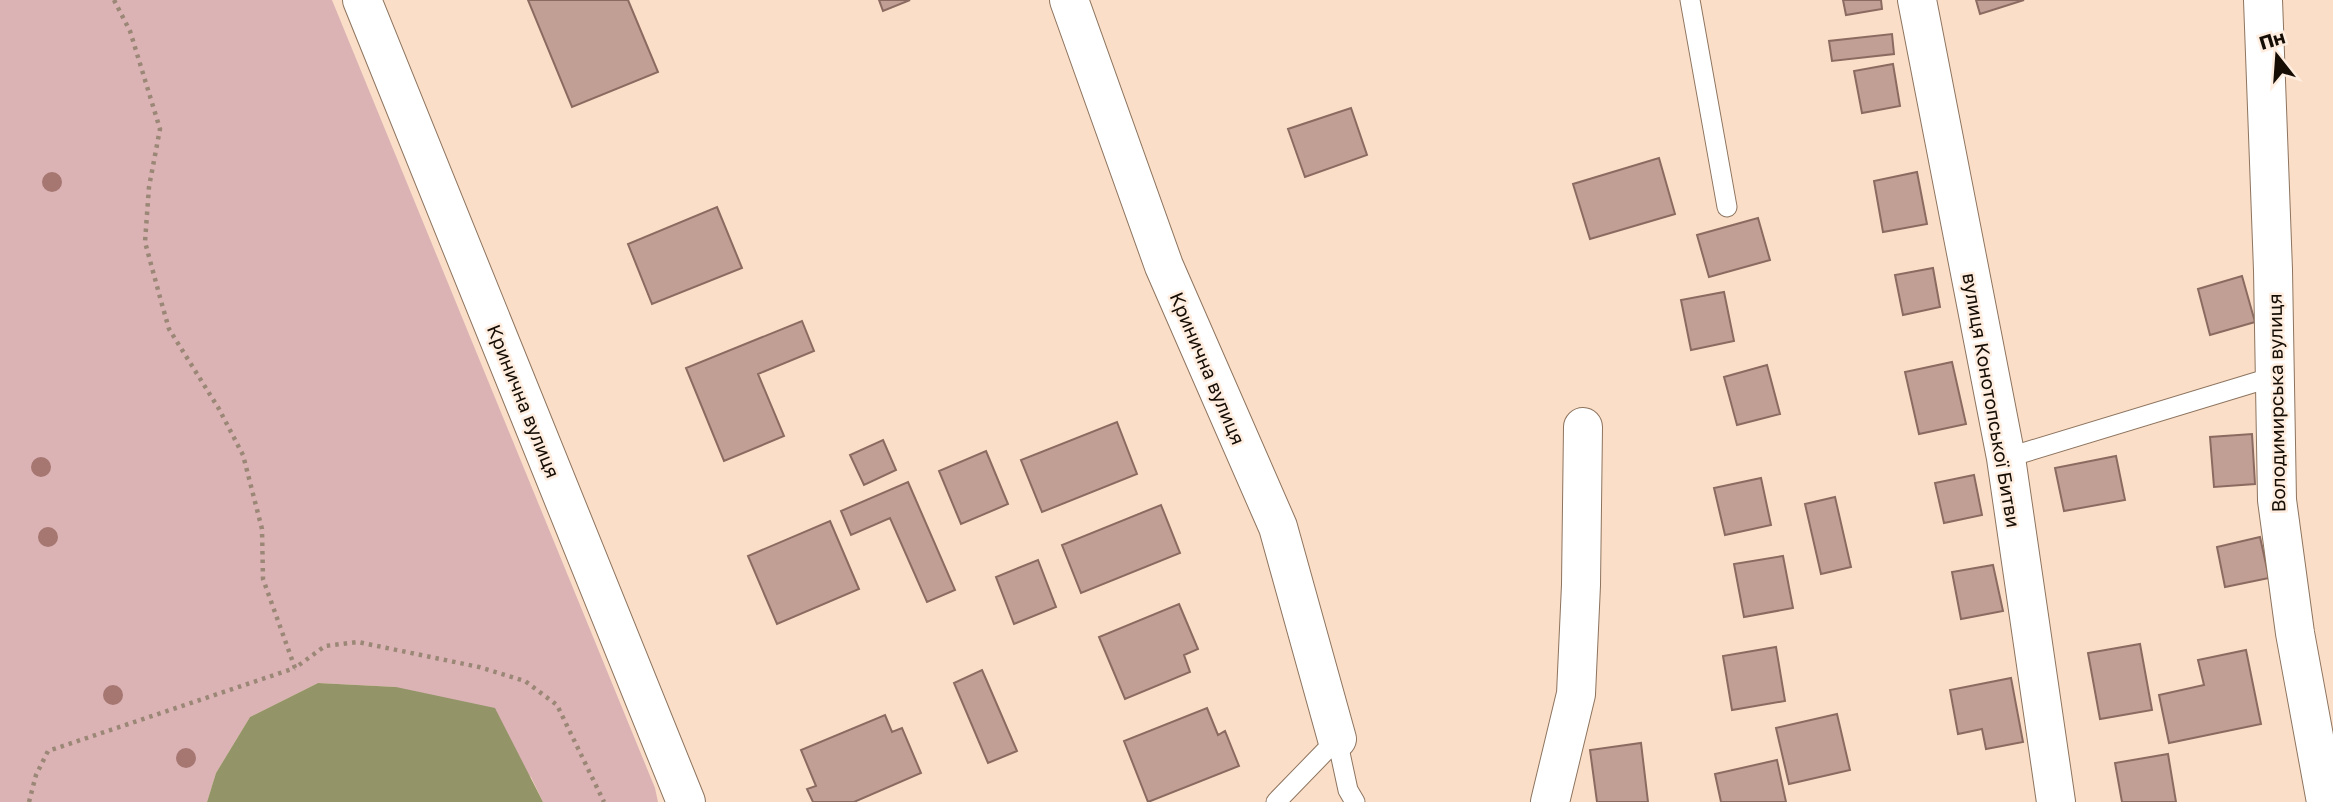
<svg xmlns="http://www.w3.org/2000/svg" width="2333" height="802" viewBox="0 0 2333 802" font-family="'Golos Text',sans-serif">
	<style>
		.green { fill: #dbb3b5 }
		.water { fill: #939468 }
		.building { fill: #c29f95; stroke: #8b6b61; stroke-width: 2 }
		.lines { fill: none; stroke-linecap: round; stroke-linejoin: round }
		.service-casing { stroke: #8d745f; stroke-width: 21 }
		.minor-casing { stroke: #8d745f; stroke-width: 40 }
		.secondary-casing { stroke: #8d745f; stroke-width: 40 }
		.path { stroke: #9b8776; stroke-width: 4.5; stroke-dasharray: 3.5 5; stroke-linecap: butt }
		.service { stroke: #fff; stroke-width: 19 }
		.minor { stroke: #fff; stroke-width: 38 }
		.secondary { stroke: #fff; stroke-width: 38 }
		.tree { fill: #a67771 }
		.labels { text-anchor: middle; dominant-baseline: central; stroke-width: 5; stroke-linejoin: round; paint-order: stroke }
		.street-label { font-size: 19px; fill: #160d05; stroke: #ffeee0 }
	</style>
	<rect width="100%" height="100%" fill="#fbdec7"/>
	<path class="green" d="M0,0H332L655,788L658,802H543L531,777L396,687L318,683L250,717L216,773L207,802H0Z"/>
	<path class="water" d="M318,683L396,687L495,708L543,802H207L216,773L250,717Z"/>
	<path class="building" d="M528,0H628L658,72L572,107Z
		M879,0H910L883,11Z
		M1843,0H1881L1882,9L1846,15Z
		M1976,0H2024L1980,14Z
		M1892,34L1894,54L1832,61L1829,41Z
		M1893,64L1900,106L1862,113L1854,71Z
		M1351,108L1367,155L1305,177L1288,129Z
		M1659,158L1675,214L1590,239L1573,184Z
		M1917,172L1927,224L1883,232L1874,181Z
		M717,207L742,268L652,304L628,244Z
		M1758,218L1770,260L1709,277L1697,235Z
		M1933,268L1940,307L1903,315L1895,275Z
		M2242,276L2255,322L2210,335L2198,289Z
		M1724,292L1734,341L1691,350L1681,300Z
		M802,321L814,351L758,374L784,436L724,461L686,368Z
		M1952,362L1966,424L1919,434L1905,372Z
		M1767,365L1780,414L1737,425L1724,377Z
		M1117,422L1137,474L1042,512L1021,460Z
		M2252,434L2255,484L2214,487L2210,437Z
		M883,440L896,470L864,485L850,455Z
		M986,451L1008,504L961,524L939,471Z
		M2116,456L2125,500L2064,511L2055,468Z
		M1974,475L1982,515L1944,523L1935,483Z
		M1761,478L1771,525L1725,535L1714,488Z
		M908,482L955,590L927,602L890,518L851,535L841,511Z
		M1835,497L1851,567L1821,574L1805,504Z
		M1161,505L1180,553L1081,593L1062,545Z
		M830,521L859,589L777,624L748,556Z
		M2260,537L2269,578L2225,587L2217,547Z
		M1783,556L1793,608L1744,617L1734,564Z
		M1038,560L1056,607L1014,624L996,577Z
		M1993,565L2003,611L1961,619L1952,572Z
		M1179,604L1198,649L1184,655L1190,672L1125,699L1099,637Z
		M2140,644L2152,710L2100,719L2088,653Z
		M1776,647L1785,701L1732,710L1723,656Z
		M2246,650L2261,724L2169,743L2159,695L2204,685L2198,660Z
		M982,670L1017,751L988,763L954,683Z
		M2011,678L2023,742L1986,749L1982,729L1958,734L1950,690Z
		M1207,708L1218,735L1225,731L1239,766L1148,802L1124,741Z
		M1837,714L1850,770L1789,784L1776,728Z
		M885,715L892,732L902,728L921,773L854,802H813L807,789L816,786L801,750Z
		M1641,743L1648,802H1597L1590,750Z
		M2168,754L2176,802H2122L2115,763Z
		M1777,760L1786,802H1721L1715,774Z"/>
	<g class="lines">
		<defs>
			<path id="service" d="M1690,0L1727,207
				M2006,458L2276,376
				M1337,739L1348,790L1355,802
				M1276,802L1337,739"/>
			<path id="minor" d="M362,0L686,802
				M1069,0L1164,266L1278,527L1337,739
				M1917,0L2006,458L2056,802
				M1550,802L1576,694L1581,585L1583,427"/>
			<path id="secondary" d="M2263,0L2273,270L2277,500L2295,633L2326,802"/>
		</defs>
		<use href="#service" class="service-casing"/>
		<use href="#minor" class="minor-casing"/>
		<use href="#secondary" class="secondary-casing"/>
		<path class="path" d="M114,0L130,31L160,129L149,187L145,242L161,301L169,329L219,409L243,455L262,529L263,579L295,668L325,646L358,642L479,667L525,681L557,705L604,802
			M29,802L36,775L48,751L295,668"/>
		<use href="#service" class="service"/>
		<use href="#minor" class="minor"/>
		<use href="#secondary" class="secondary"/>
	</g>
	<g class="tree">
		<circle cx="52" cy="182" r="10"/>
		<circle cx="41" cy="467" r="10"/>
		<circle cx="48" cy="537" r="10"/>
		<circle cx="113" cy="695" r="10"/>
		<circle cx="186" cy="758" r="10"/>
	</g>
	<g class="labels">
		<g class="street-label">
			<text transform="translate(1208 368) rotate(67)">Кринична вулиця</text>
			<text transform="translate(1992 400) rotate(80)">вулиця Конотопської Битви</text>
			<text transform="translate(524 401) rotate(68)">Кринична вулиця</text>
			<text transform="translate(2276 403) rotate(-91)">Володимирська вулиця</text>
		</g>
	</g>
	<g transform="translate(2277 56) rotate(343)" stroke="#ffeee0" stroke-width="5" paint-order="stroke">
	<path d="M0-5L12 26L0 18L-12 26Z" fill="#160d05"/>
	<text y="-10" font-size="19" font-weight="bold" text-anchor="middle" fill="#160d05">Пн</text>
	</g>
</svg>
